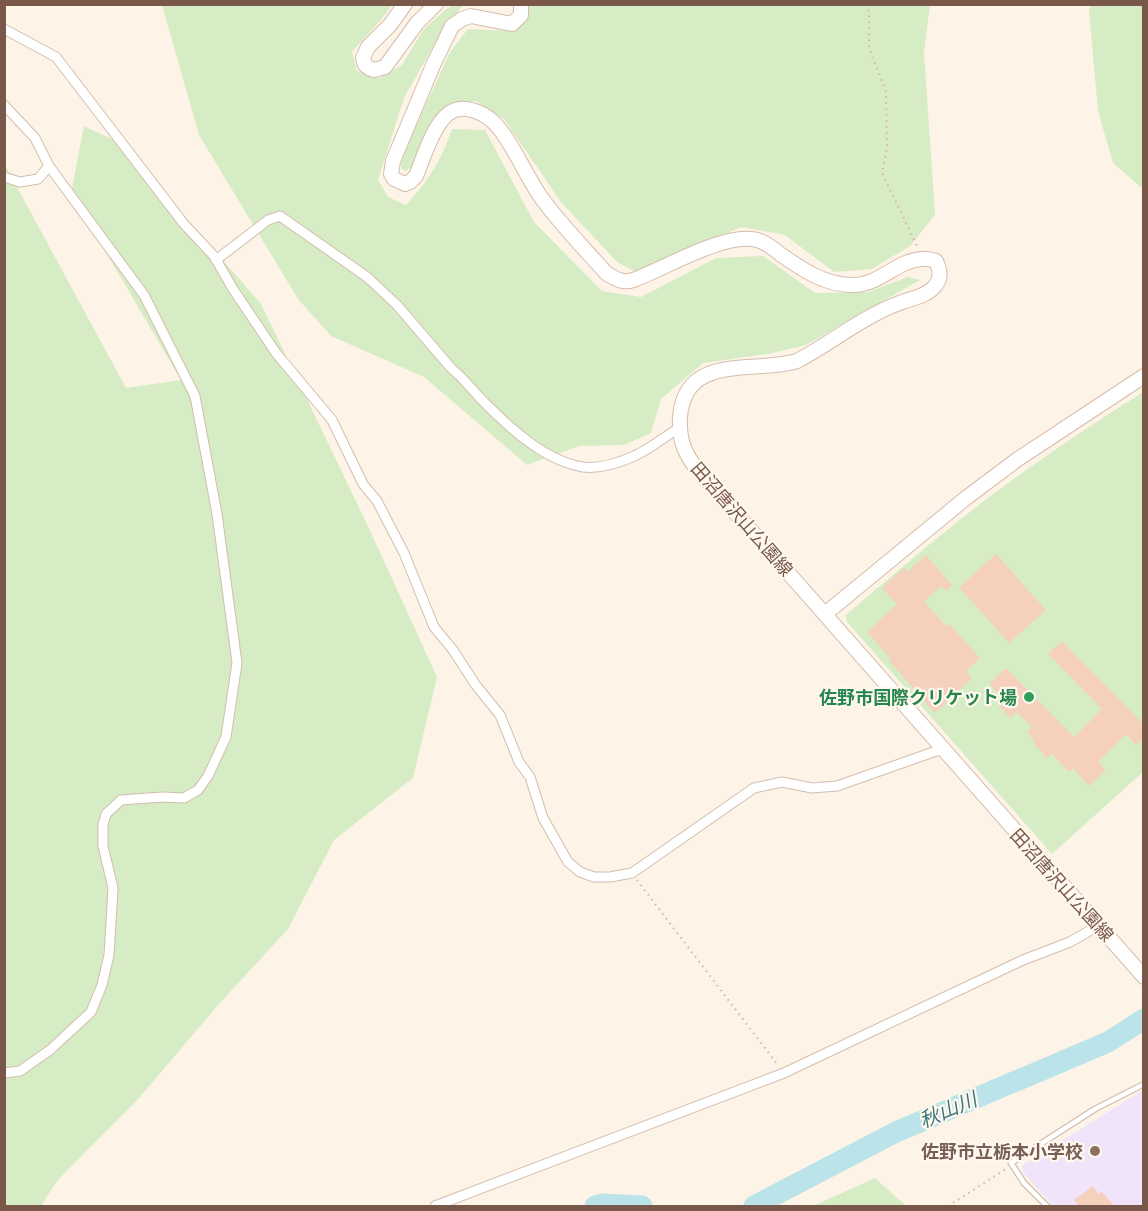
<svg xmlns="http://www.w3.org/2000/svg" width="1148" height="1211" viewBox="0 0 1148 1211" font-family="Roboto,'Noto Sans JP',sans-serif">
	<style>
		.education { fill: #f1e3fa }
		.green { fill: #d6ecc4 }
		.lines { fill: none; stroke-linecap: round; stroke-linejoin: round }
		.river { stroke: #bae4e9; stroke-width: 21 }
		.building { fill: #f4d0bd }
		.lane-casing { stroke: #d3bdae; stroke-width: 7 }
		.street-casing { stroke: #d3bdae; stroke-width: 11 }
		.secondary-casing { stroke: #d6bcab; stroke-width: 16 }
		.path { stroke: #dab39f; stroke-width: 2; stroke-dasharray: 1.5 4.5; stroke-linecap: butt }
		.lane { stroke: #fff; stroke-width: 4.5 }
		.street { stroke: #fff; stroke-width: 9 }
		.secondary { stroke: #fff; stroke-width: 14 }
		.leisure-dot { fill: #2e9e5b; stroke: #fff8ee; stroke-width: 2 }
		.education-dot { fill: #8d6e63; stroke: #fff8ee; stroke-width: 2 }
		.labels { text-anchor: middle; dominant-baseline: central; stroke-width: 4.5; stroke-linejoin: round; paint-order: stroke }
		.street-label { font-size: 18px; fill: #795849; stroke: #fff8ee }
		.leisure-label { font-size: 18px; font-weight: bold; fill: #27864d; stroke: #fff8ee; text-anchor: end }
		.education-label { font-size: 18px; font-weight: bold; fill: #785e54; stroke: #fff8ee; text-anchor: end }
		.water-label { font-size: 20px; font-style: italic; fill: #3c777e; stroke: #fff8ee }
	</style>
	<rect width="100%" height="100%" fill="#fdf4e7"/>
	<path class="education" d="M1143,1090V1206H1053L1023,1172L1022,1166Z"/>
	<path class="green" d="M1092,4L1143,5V189L1113,163L1098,111L1089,11Z
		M162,5H392L380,21L352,52L357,71L379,78L402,65L423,30L445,10L454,5H463L440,34L404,98L378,180L388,197L406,205C429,180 441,161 452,129L485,130L534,222L602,291L641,297L716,258L763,256L815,293L868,292L908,277L920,280L806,345L768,354L703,363L661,399L651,433L624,445L579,446L527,465L424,377L331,336L298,299L199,135Z
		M525,5H930L924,52L935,215L910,246L872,269L834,272L785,235L741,227L636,272L617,262L561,202L504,119L476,101L447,105L430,129L413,166L406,171L401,169L402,156L450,52L468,29L514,31L526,16Z
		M84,126L122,144L261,304L367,524L437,677L413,778L334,840L288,929L219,1004L139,1098L57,1181L41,1206H4V163L126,388L181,380L71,193Z
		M1143,392V772L1052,854L847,622L846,615C893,575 939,535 988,498C1038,460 1090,426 1143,392Z
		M875,1178L906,1206H813Z"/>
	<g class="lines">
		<path class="river" d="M595,1206L602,1204L642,1206
			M754,1206L896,1132L1108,1042L1144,1019"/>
	</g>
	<path class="building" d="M996,554L1046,610L1009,643L959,587Z
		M926,555L952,585L946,591L941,586L924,602L946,626L949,624L980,658L966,671L972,678L935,713L889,661L891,659L867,632L897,604L882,588L904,568L907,572Z
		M1062,641L1143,724V738L1136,745L1126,734L1098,762L1106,770L1089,786L1073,768L1069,772L1052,754L1047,758L1033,743L1035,741L1027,732L1032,727L1017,712L1011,718L999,706L1005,700L989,684L1006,668L1074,737L1102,709L1048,654Z
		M1093,1186L1099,1194L1102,1192L1114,1206H1079L1074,1200Z"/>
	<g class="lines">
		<defs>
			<path id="lane" d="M1047,1206L1024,1183L1011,1163L1095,1109L1144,1084"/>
			<path id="street" d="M4,29L56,57L184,224L214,256L233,289L276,353L332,420L363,484L377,501L404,553L434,627L453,650L475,684L500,715L519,762L530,777L543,818L568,862L580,872L594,877H610L632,873L754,788L782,782L812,788L837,786L942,749
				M4,105L35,138L49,166L144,295L195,396L217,514L237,663L226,737L208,776L198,790L184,798L163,797L121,800L106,814L103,825V846L113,888L109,955L102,985L91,1012L50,1050L20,1071L4,1073
				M4,177L20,182L38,179L49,166
				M216,260L268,220L280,216L367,277L397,305L451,368C465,379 474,393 487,405C512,430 546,461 583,467C598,469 618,463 632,457C649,450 664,437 679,428
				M435,1206L784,1073L1023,960L1070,942L1098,926"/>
			<path id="secondary" d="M405,4L390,25L368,47L363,58L365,65L369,68L374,70L385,67L417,23L436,4
				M521,4V15L512,24L471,16L462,19L452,26L434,63L393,161L391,174L394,179L405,184L410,182L416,176C424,157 435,117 455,110C466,106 481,112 490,119C510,135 526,178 543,200C562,226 585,249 606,273C617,280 624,284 636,279C667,267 721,235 752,239C763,240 772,247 780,254C803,270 826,286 855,285C880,284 898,260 922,259C927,258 932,260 936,261C940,270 942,278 935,286C927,296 913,298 902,302C863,316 833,342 797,361C755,374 685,352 680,417C679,438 683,451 696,468L1144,977
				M825,614L966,498L1018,459L1144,376"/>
		</defs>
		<use href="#lane" class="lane-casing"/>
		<use href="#street" class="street-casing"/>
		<use href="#secondary" class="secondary-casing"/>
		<path class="path" d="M866,4L869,12V48L886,92L887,148L882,173L918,248
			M637,880L777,1064
			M948,1206L1006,1169"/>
		<use href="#lane" class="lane"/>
		<use href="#street" class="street"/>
		<use href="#secondary" class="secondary"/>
	</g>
	<circle class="leisure-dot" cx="1029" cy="697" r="6"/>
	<circle class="education-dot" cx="1095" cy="1151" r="6"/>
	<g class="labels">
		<g class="street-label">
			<text transform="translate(742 519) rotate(49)">田沼唐沢山公園線</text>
			<text transform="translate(1062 885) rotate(48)">田沼唐沢山公園線</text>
		</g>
		<g class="leisure-label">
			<text x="1017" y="697">佐野市国際クリケット場</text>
		</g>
		<g class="education-label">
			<text x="1083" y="1151">佐野市立栃本小学校</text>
		</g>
		<g class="water-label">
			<text transform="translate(948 1110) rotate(-23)">秋山川</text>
		</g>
	</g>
	<rect width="1148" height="1211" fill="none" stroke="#795849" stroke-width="12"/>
</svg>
